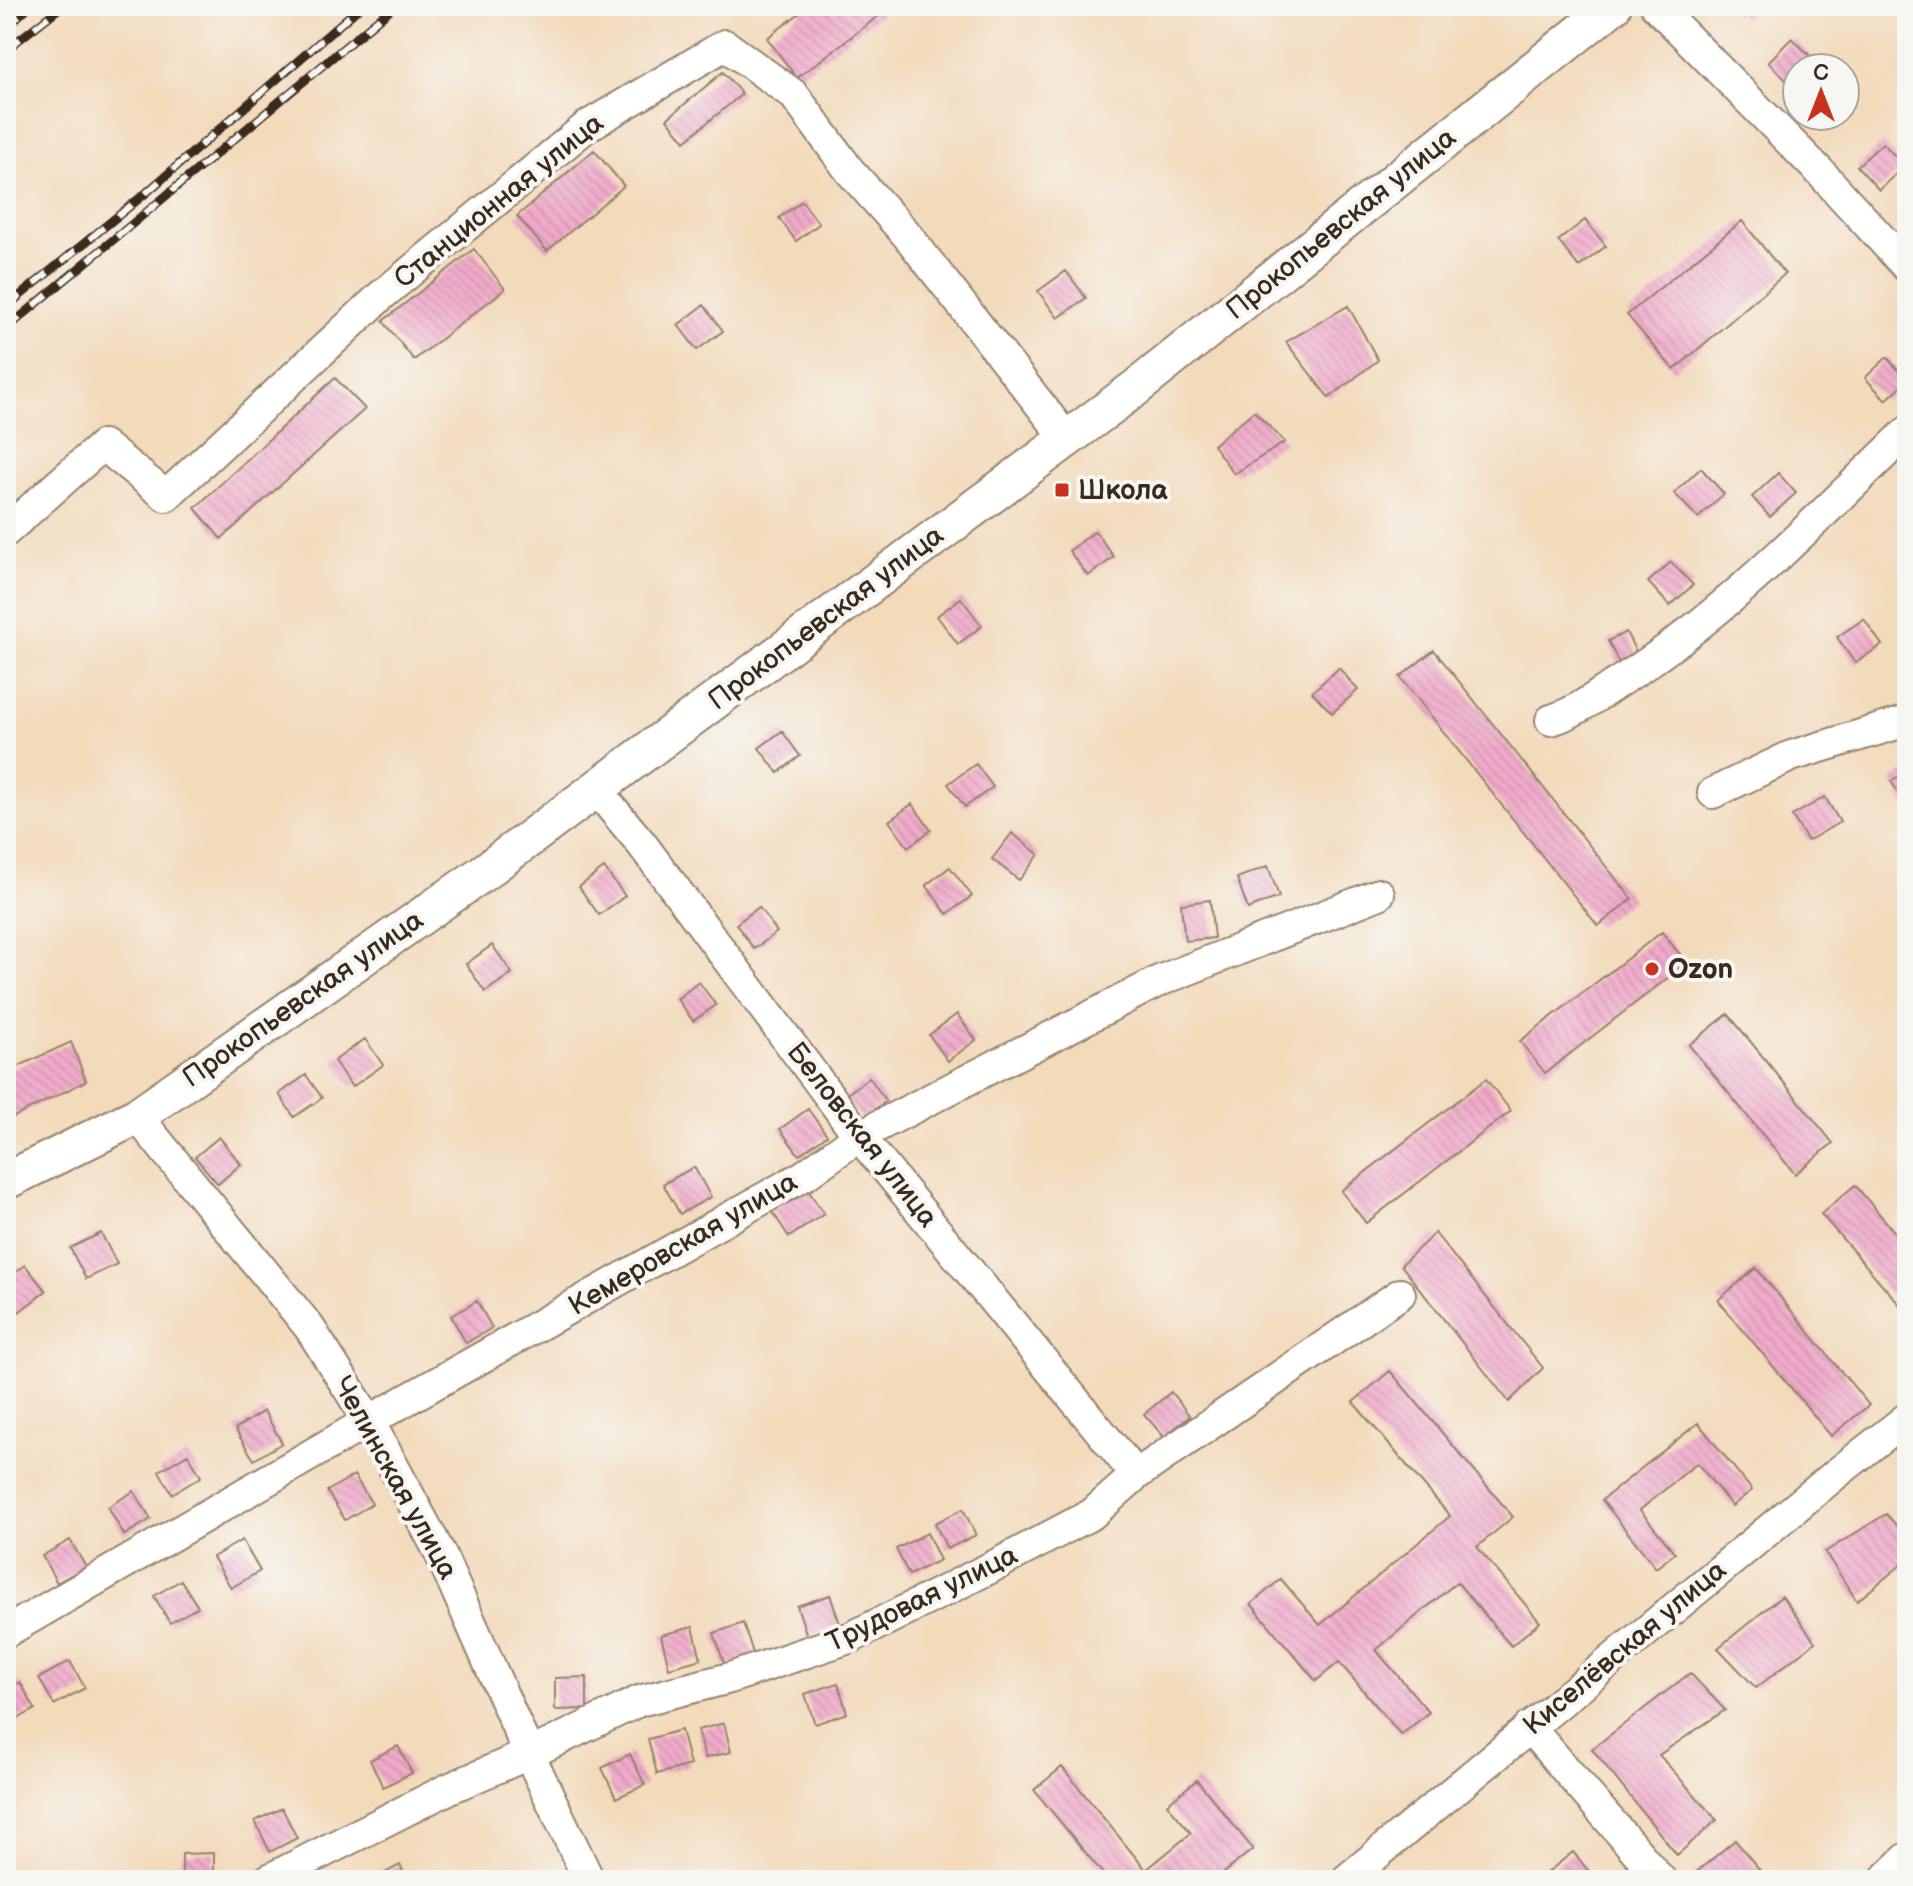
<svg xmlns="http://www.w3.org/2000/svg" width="1913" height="1886" viewBox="0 0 1913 1886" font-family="'Balsamiq Sans',sans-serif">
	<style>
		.building { fill: url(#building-back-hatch) }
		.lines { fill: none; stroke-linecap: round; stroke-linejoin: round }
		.minor-casing { stroke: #97826c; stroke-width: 34 }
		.major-casing { stroke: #97826c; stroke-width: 40 }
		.minor { stroke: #fff; stroke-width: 30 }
		.major { stroke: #fff; stroke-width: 36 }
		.rail-casing { stroke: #3b2a1e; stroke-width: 9 }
		.rail { stroke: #f6f6f2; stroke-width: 6; stroke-dasharray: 18; stroke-linecap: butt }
		.poi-dot { fill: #c8321e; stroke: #f6f6f2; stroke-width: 3 }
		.labels { text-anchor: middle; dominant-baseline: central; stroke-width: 8; stroke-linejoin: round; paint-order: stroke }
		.street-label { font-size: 28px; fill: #3b2a1e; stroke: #f6f6f2 }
		.poi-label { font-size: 28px; font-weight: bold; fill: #3b2a1e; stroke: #f6f6f2; text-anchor: start }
	</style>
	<defs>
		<pattern id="building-back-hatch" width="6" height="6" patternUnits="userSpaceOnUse" patternTransform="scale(2)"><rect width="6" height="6" fill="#f0aaca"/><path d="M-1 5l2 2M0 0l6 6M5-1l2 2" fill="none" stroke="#cf92ad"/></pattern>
	</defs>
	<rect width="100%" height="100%" fill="#f6f6f2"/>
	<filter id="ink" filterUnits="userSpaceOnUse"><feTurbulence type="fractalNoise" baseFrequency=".0125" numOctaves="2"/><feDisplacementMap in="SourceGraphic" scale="16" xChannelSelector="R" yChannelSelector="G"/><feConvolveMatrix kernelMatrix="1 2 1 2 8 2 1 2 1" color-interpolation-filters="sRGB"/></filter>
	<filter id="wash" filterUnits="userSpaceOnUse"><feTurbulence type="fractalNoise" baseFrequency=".006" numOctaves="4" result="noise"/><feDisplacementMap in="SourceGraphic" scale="32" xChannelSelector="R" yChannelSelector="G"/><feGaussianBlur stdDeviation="1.8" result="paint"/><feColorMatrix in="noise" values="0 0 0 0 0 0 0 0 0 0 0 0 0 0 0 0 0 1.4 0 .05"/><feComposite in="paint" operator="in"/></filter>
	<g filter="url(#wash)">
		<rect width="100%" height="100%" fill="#f3dabb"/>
		<g id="blocks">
			<path class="building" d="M809,6H875L881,14L797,78L767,38Z
				M1733,6H1757L1745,18Z
				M1792,38L1816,62L1810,68H1797V81L1792,86L1768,62Z
				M723,72L742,94L685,141L667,119Z
				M1812,116H1841L1826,130Z
				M1883,143L1904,166L1879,190L1857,166Z
				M594,150L624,186L547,251L517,216Z
				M802,201L819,224L796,241L779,218Z
				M1585,220L1606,246L1579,267L1558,241Z
				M1742,221L1785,274L1674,370L1627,315Z
				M474,249L505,289L414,360L383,321Z
				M1066,271L1086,298L1058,318L1038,291Z
				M704,305L723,331L697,350L678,325Z
				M1348,306L1378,360L1329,398L1286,342Z
				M1887,357L1907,381L1886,400L1865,378Z
				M335,378L365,409L221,539L195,508Z
				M1254,411L1285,442L1234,474L1213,445Z
				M1701,468L1724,494L1698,518L1674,493Z
				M1778,473L1796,493L1770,517L1752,497Z
				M1095,531L1114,557L1088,576L1069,551Z
				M1671,562L1693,585L1670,606L1648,582Z
				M961,598L982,626L958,644L937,616Z
				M1864,619L1882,645L1855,663L1837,637Z
				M1626,632L1641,662L1623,671L1608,641Z
				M1434,650L1632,899L1598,926L1400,677Z
				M1339,668L1358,690L1332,713L1312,692Z
				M782,731L800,756L778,773L759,748Z
				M976,764L993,787L965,807L948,784Z
				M1907,771V806L1891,781Z
				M1825,797L1840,822L1808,841L1792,816Z
				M912,804L931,830L908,847L889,821Z
				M1012,833L1039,855L1019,880L992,859Z
				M1268,866L1279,897L1248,909L1237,878Z
				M950,867L972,896L947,914L926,885Z
				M604,868L625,896L599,915L579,887Z
				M1210,900L1214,938L1185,941L1181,904Z
				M759,907L777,932L754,949L736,924Z
				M1662,932L1687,963L1545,1073L1520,1041Z
				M492,945L512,973L485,992L466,964Z
				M699,982L716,1005L693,1021L677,999Z
				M957,1014L976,1040L948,1061L929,1035Z
				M1728,1014L1833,1143L1795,1174L1689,1045Z
				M365,1039L383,1065L352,1087L334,1061Z
				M71,1042L86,1081L6,1121V1072Z
				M306,1075L322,1098L294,1117L279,1094Z
				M869,1077L886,1101L862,1119L845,1096Z
				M1486,1079L1511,1111L1366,1223L1341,1191Z
				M808,1109L827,1135L799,1155L780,1129Z
				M219,1137L241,1164L218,1184L195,1157Z
				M694,1167L711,1197L680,1214L663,1184Z
				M804,1184L824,1214L789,1237L772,1211Z
				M1855,1185L1907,1247V1313L1821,1214Z
				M101,1233L117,1264L86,1279L70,1248Z
				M1435,1233L1543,1368L1509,1402L1401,1265Z
				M25,1265L46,1291L6,1322V1280Z
				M1756,1268L1869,1405L1831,1436L1718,1300Z
				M477,1301L492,1328L466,1343L451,1316Z
				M1390,1371L1513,1517L1477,1547L1540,1622L1511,1646L1457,1582L1376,1650L1429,1712L1401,1735L1339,1662L1316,1681L1251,1604L1281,1579L1320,1625L1450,1516L1353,1402Z
				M1171,1392L1190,1416L1164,1437L1144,1414Z
				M264,1411L282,1443L254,1460L235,1429Z
				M1698,1423L1752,1490L1732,1506L1697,1463L1640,1510L1675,1553L1656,1568L1602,1500Z
				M188,1454L201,1477L172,1494L159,1471Z
				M354,1475L372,1504L345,1520L327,1491Z
				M134,1491L151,1519L124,1535L108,1507Z
				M963,1509L976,1535L947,1549L935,1523Z
				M1886,1514L1907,1537V1560L1857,1601L1825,1552Z
				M927,1533L940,1560L909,1575L896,1549Z
				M70,1540L86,1567L57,1583L42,1556Z
				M242,1540L260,1571L231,1588L213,1557Z
				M181,1580L198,1607L170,1623L154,1596Z
				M830,1595L840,1624L807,1636L797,1606Z
				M1782,1596L1815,1642L1756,1688L1718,1648Z
				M743,1623L754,1656L725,1666L714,1633Z
				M693,1627L701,1659L669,1668L661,1635Z
				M70,1661L85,1688L54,1705L39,1678Z
				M1690,1673L1725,1710L1659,1755L1717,1820L1677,1855L1592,1749Z
				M587,1677V1709L555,1710V1678Z
				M20,1682L35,1709L7,1725L6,1690Z
				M838,1683L847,1713L815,1724L805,1694Z
				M724,1723L731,1752L705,1758L698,1730Z
				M681,1730L690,1765L657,1774L648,1739Z
				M398,1746L412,1773L383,1787L370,1760Z
				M630,1754L645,1785L616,1798L602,1768Z
				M1062,1767L1146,1870L1191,1833L1167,1804L1197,1780L1253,1849L1215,1880H1108L1034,1790Z
				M282,1808L297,1838L270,1852L255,1821Z
				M1735,1840L1768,1880H1697L1693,1875Z
				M1573,1852L1596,1880H1538Z
				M214,1853V1880H182V1854Z
				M400,1865L407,1880H371Z"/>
		</g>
	</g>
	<g filter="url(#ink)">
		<use href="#blocks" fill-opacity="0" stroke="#97826c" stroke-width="2"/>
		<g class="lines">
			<defs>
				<path id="minor" d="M1656,6L1821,173L1907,267
					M6,531L103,445L166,496L382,295L586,127L725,45L794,95L849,170L907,235L1067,439
					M1551,720C1577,712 1598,695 1620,681C1728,613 1816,519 1907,432
					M596,789L641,843L859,1136L1136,1475
					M1713,793L1791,756L1907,721
					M137,1116L309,1327L369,1421L440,1553L529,1754L589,1880
					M6,1632L369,1421L805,1175L859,1136L1159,981L1379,894
					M1529,1727L1661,1880
					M268,1880L448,1789L529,1754L639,1701L730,1678L852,1637L990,1568L1092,1514L1136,1475L1400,1294
					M1346,1880L1836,1474L1907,1418
					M1884,1880L1907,1858"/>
				<path id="major" d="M6,1181L137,1116L483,873L1137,387L1613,6"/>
			</defs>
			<use href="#minor" class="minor-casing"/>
			<use href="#major" class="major-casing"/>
			<use href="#minor" class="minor"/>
			<use href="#major" class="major"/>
			<defs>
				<path id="rail" d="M6,28L29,6
					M6,50L62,6
					M6,307L146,193L361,6
					M6,329L394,6"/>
			</defs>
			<use href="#rail" class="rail-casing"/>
			<use href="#rail" class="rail"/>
		</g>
	</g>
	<g class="poi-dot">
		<rect x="1054" y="482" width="16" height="16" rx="4"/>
		<circle cx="1652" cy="969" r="8"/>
	</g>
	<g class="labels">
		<g class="street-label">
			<text transform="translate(499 201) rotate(-39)">Станционная улица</text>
			<text transform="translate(1341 224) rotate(-39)">Прокопьевская улица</text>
			<text transform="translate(826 618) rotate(-37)">Прокопьевская улица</text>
			<text transform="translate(303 999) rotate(-35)">Прокопьевская улица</text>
			<text transform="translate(862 1135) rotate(52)">Беловская улица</text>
			<text transform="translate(683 1244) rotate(-30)">Кемеровская улица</text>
			<text transform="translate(395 1478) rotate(61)">Челинская улица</text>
			<text transform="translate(922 1599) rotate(-26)">Трудовая улица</text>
			<text transform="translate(1625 1648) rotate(-40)">Киселёвская улица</text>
		</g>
		<g class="poi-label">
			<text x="1078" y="490">Школа</text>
			<text x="1668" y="969">Ozon</text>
		</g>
	</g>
	<rect width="1913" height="1886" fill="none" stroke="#f6f6f2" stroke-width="32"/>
	<g transform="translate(1821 92)"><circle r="38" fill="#f6f6f2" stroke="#aba49d" stroke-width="2"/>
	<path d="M0-6L14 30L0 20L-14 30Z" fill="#c8321e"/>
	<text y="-12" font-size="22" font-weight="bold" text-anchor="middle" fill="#3b2a1e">С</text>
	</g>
</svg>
